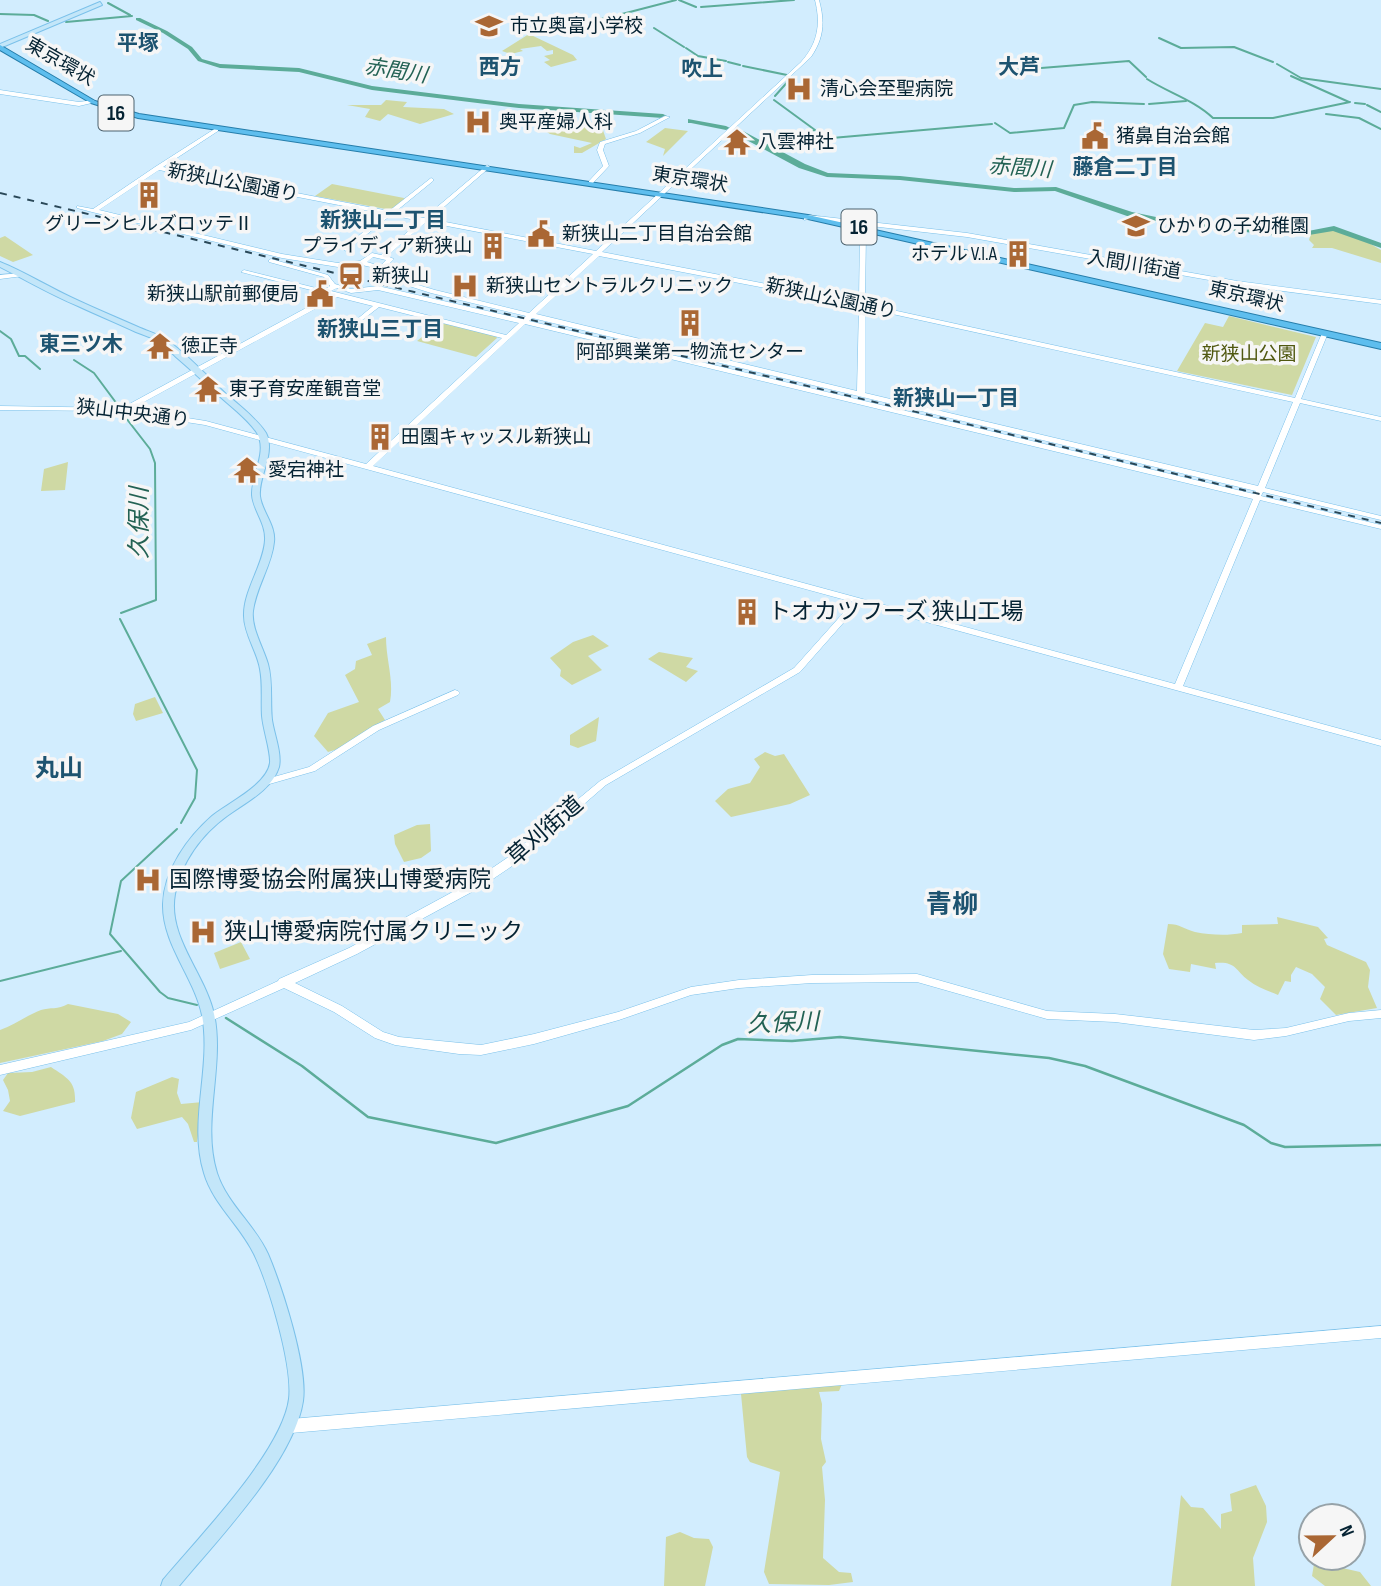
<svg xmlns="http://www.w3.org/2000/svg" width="1381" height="1586" viewBox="0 0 1381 1586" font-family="'Sofia Sans Condensed','Noto Sans JP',sans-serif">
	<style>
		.green { fill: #cfd9a4 }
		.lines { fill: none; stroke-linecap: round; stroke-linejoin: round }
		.stream-far1 { stroke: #5cac99; stroke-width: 2 }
		.stream { stroke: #5cac99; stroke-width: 2.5 }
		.river { fill: #5cac99; fill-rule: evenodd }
		.tertiary-casing { stroke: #7bc1ea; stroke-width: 1 }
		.secondary-casing { stroke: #7bc1ea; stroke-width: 2 }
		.trunk-casing { stroke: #257daa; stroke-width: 2 }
		.tertiary { fill: #fff; fill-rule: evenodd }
		.secondary { fill: #c3e6f9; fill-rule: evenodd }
		.trunk { fill: #5ebeee; fill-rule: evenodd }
		.rail { stroke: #2a4858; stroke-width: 2; stroke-dasharray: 7 7; stroke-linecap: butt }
		.labels { text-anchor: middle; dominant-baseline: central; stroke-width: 7; stroke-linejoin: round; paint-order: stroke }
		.far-poi-label { font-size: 19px; fill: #052333; stroke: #f6f6f6; text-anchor: start }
		.far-street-label { font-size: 19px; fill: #052333; stroke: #f6f6f6 }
		.far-park-label { font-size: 19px; fill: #505810; stroke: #f6f6f6 }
		.far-neighbourhood-label { font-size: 21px; font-weight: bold; fill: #1d5370; stroke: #f6f6f6 }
		.far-water-label { font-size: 21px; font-style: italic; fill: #236254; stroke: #f6f6f6 }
		.shield { fill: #f6f6f6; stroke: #4d626e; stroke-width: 2 }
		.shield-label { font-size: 21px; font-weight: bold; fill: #052333 }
		.far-quarter-label { font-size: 21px; font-weight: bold; fill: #1d5370; stroke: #f6f6f6 }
		.poi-label { font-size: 23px; fill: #052333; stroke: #f6f6f6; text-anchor: start }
		.street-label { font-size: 23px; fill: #052333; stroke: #f6f6f6 }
		.water-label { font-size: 24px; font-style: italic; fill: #236254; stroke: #f6f6f6 }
		.neighbourhood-label { font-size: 24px; font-weight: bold; fill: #1d5370; stroke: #f6f6f6 }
		.quarter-label { font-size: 26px; font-weight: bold; fill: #1d5370; stroke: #f6f6f6 }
	</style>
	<rect width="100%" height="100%" fill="#d2edfe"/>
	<path class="green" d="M529,34L573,55L577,60L551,67L544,62L550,60L544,56L553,54V50L547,51L541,46L520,49L523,51L511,54L502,51Z
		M386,100L407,102L403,107L444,109L454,114L420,124L388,114L380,121L365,117L370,109L347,105H381Z
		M546,117L571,130L577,124L600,122L606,139L582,153H574V146L580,148L592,143L550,134L538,126L542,122L541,118Z
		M665,128L688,131L663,156L665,149L646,142Z
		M332,184L404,198L405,199L391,210L315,196Z
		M1326,228L1362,239L1381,250V263L1332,248H1312L1314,245L1309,240L1311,233Z
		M5,236L33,255L13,262L0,256V238Z
		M1229,316L1316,337L1292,395L1177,371L1205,323L1223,327Z
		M440,322L496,336L497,338L476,357L417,341Z
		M68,462L65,490L41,491L44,469Z
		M593,635L609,646L588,656L602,670L572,685L560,676L561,670L550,658L573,642Z
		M386,637C386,660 394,680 390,702L378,709L385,720L338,749L328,752L314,736L328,713L359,702L345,675L355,669L356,661L372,655L367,644Z
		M659,652L693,658L686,667L698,671L686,682L648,659Z
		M155,697L163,713L136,721L133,714L135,704Z
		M599,717L596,741L578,748L570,745V735Z
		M765,752L775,756L784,754L810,795L790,804L731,817L715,801L728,789L750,783L760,767L754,759Z
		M430,824L431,851L421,858L404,862L395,844L394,835L417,825Z
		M1277,917L1318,927L1328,938L1324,939L1327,945L1366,962L1370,970L1368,987L1377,1008L1336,1015L1320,999L1325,987L1312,974L1296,967L1291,975V982L1285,981L1278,995C1268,991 1257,987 1248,980C1235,970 1236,961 1215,963L1216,969L1191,964L1190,972L1169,969L1163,954L1168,924C1180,924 1184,929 1195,932C1210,935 1227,936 1242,933V925L1278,924Z
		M241,942L250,959L220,969L214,953Z
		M68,1004L118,1014L131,1022L122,1034L103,1041L0,1063V1030C15,1025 27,1015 41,1010C50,1007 58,1010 68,1004Z
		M51,1067C67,1078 76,1081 75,1102L20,1116L3,1111L10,1101L8,1090L3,1080L8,1073L32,1072Z
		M172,1077L179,1079L177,1093L181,1104L203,1102L197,1142H194L188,1124L182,1117L137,1129L131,1118L136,1092Z
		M842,1384L839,1391L819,1392L822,1404L821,1439L826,1462L822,1467L825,1500L823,1558L839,1572L851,1573L853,1582L829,1585L769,1584L764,1572L780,1472L750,1462L747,1457L741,1394Z
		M1256,1485L1266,1506L1267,1522L1253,1558L1255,1586H1171L1181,1495L1191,1507L1203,1508L1221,1529V1514L1232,1511L1230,1494Z
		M680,1532L694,1538L709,1539L713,1547L705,1586H664L666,1537Z
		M1315,1558H1329L1338,1567L1360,1572L1371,1586H1325L1312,1576Z"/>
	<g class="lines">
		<path class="stream-far1" d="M679,0L696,7
			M108,3L130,15
			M701,7L794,0
			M0,14L34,15L48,21
			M622,14L676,0
			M66,22L132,16
			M547,26L578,24L619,15
			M654,28L684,47
			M1159,38L1181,48L1234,47L1273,62
			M686,48L698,56L726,61
			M728,62L740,65
			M1277,64L1301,78L1381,89
			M743,66L787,75
			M1016,70L1129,61L1146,77
			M1291,76L1349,102
			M1147,79C1169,93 1194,100 1213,118H1273L1350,102
			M775,96L791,78
			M774,100L815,130L798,135L806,140
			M1355,103L1365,104
			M1149,104L1186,101
			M1367,105L1381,112
			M1326,114L1359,118L1381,129
			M995,123L1010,133L1064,128L1074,105L1092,102L1144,104
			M809,140L992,124
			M0,331L11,339L19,356H25L40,369
			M74,360L94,373L117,404
			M121,613L156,600L155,463L150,449L126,418
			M120,619L197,770L195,798L181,823
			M177,829L121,881L110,934L160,992L168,998L197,1005
			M0,981L121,951"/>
		<path class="stream" d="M226,1018L302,1066L368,1117L496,1143L628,1106L722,1045L738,1039L792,1041L840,1037L1049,1058L1085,1066L1244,1125L1271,1143L1285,1147L1381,1145"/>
		<path class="river" d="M136,18H140L167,31L192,47L202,59L220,64L299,68L372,86L519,104L663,114L667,116L663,118L519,108L372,90L299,72L220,68L198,61L188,49L163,33L136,20Z
			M688,119L726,126L730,128L726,130L691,123H688Z
			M737,131H743L805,164L828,173L900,176L1014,188L1056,187L1132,212L1156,217L1278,232H1303L1334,226L1381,243V248L1333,231L1303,236H1278L1156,221L1127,216L1055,191L1014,192L900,180L827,177L799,168L737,135Z"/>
		<defs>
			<path id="tertiary" d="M815,0H819C825,22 824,38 811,57L602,252L859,302L860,230L863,228L866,230L865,304L1295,398L1322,333L1327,332L1328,333L1301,399L1381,417V421L1300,403L1265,488L1381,516V520L1263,492L1261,496L1381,525V529L1260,500L1183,686L1381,740V746L860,604L800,672L606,785L515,864L481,887L357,954L295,983L342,1006L383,1032L399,1037L481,1045L534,1034L618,1012L691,987L739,980L812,975L917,974L1047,1011L1115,1014L1254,1030L1286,1028L1349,1013L1381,1010V1018L1349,1021L1286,1036L1254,1040L1115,1022L1047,1019L917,982L812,983L739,988L691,995L619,1020L534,1044L481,1055L459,1054L395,1045L375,1038L334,1012L284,988L191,1030L0,1075V1065L189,1022L278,981L279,979L349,948L473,881L507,858L600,781L794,668L853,602L205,425L115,411L0,410V406L122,408L330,295L241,272L244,270L324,290L330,286L324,277L269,262V260L271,259L328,275L335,284L351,289L378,286L522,319L526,316L431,293L387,279L379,269L362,265L338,267L282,258L92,212L77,208V206L93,209L155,167L216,128L218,129V131L163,167L389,211L431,178L433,179V181L395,212L424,218L487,165L490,167L489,168L430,219L596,251L801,62C818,43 821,24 815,0ZM159,170L385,214L344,248L343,249L346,251L391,215L420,221L381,255L372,253L360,261L338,263L282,254L99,210ZM426,222L593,254L529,313L435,290L391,277L385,268L394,259L387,256ZM599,256L859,306L857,391L536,314ZM373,257L386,260L380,266L367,262ZM337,288L351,293L378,290L519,323L506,335L331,291ZM337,297L373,306L350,325V327L352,328L379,307L502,338L366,464L206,421L131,409ZM865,308L1293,402L1258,486L865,393ZM532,318L1256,491L1254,494L529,321ZM525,324L1253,499L1175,684L373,466Z
				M0,90L79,102L93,100L96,102L79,106L0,94Z
				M665,116L670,117L640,133L605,144L603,150L609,166L593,183H589V181L603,166L597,150L600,142L636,131Z
				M808,215L967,233L1237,281L1381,300V304L1237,285L967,237L809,219L804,220V218Z
				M21,273L23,274V276L0,279V275Z
				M455,690L458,691L460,693L458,695L379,730L315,771L266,785L261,782L263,780L309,767L373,726Z
				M1381,1326V1338L291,1433L286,1431L284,1426L286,1421L291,1419Z"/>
			<path id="secondary" d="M100,2L102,5L0,48V44Z
				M0,262C27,273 52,289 79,301C98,310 118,318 138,327C147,331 158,334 167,340C188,355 207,376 226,394C238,404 258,420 266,433C276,453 258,477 260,496C262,512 276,525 274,542C272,565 256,587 253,611C251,628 263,647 268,664C273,682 270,702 272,720C274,734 282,753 279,767C272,790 245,803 227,816C202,834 181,862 175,894C167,937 205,973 214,1014C225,1066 201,1122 217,1173C227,1204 255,1225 268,1254C282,1287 308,1367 303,1401C294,1461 217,1540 179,1586H161L163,1580C198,1538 282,1452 289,1399C293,1366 269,1285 254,1254C240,1225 213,1204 204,1173C188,1122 212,1067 202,1015C194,977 162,944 163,904C164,870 188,837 212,816C228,803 267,785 270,763C271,752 263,729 262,716C261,701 263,684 260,669C257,651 244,634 244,616C243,591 264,564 265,540C266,523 253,510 252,495C251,475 268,452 257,433C247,418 230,406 217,394C203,381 190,369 176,357C170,351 164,345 158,341C151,337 143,335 136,332C117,323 97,315 78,306C51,295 26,280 0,267Z"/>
			<path id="trunk" d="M0,45L95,101L139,114L808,215L1381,343V349L808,219L138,118L91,103L0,50Z"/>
		</defs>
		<use href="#tertiary" class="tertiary-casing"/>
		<use href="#secondary" class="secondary-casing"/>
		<use href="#trunk" class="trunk-casing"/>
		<use href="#tertiary" class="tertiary"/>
		<use href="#secondary" class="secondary"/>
		<use href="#trunk" class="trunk"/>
		<path class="rail" d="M0,193L1381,523"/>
	</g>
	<defs>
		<symbol id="school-bare" viewBox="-9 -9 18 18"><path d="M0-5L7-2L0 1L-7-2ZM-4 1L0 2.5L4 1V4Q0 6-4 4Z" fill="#aa6734" stroke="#f6f6f6" stroke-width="2.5" paint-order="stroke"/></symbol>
		<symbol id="hospital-bare" viewBox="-9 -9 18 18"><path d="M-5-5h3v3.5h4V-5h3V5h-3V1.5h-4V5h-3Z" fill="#aa6734" stroke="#f6f6f6" stroke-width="2.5" paint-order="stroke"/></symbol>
		<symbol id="civic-bare" viewBox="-9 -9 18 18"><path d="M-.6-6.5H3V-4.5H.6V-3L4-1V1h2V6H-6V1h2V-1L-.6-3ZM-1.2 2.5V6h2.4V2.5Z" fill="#aa6734" stroke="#f6f6f6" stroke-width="2.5" paint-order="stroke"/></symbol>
		<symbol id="temple-bare" viewBox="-9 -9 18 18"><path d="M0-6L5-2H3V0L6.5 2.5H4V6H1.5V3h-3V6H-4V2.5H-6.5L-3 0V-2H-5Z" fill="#aa6734" stroke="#f6f6f6" stroke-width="2.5" paint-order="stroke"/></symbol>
		<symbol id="building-bare" viewBox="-9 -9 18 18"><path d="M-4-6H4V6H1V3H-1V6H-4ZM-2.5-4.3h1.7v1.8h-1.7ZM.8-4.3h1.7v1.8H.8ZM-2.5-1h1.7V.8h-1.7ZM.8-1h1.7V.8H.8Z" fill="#aa6734" stroke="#f6f6f6" stroke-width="2.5" paint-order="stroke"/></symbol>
		<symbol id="station-bare" viewBox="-9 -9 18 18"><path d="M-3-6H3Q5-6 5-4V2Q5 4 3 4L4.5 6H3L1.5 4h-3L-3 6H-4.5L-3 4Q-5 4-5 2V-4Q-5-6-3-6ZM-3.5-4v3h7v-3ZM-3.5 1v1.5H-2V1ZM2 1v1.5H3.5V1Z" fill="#aa6734" stroke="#f6f6f6" stroke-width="2.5" paint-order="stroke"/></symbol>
	</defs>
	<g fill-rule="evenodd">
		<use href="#school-bare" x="470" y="7" width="38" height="38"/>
		<use href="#hospital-bare" x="780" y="70" width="38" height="38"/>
		<use href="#hospital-bare" x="459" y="103" width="38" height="38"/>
		<use href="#civic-bare" x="1076" y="117" width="38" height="38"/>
		<use href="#temple-bare" x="718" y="123" width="38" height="38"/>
		<use href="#building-bare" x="130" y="176" width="38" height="38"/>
		<use href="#school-bare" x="1117" y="207" width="38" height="38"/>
		<use href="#civic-bare" x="522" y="215" width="38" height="38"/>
		<use href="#building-bare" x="474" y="227" width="38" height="38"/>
		<use href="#building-bare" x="999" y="235" width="38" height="38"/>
		<use href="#station-bare" x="332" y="257" width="38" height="38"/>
		<use href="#hospital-bare" x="446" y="267" width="38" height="38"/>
		<use href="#civic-bare" x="301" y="275" width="38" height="38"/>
		<use href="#building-bare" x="671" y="304" width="38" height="38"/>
		<use href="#temple-bare" x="141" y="327" width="38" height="38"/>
		<use href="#temple-bare" x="189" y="370" width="38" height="38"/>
		<use href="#building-bare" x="361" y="418" width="38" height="38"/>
		<use href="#temple-bare" x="228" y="451" width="38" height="38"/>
		<use href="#building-bare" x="728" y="593" width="38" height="38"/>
		<use href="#hospital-bare" x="129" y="861" width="38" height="38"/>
		<use href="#hospital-bare" x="184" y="913" width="38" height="38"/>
	</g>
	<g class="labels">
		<g class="far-poi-label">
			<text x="510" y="26">市立奥富小学校</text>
			<text x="820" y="89">清心会至聖病院</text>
			<text x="499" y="122">奥平産婦人科</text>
			<text x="1116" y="136">猪鼻自治会館</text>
			<text x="758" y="142">八雲神社</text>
			<text x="149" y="224" text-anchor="middle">グリーンヒルズロッテⅡ</text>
			<text x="1157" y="226">ひかりの子幼稚園</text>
			<text x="562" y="234">新狭山二丁目自治会館</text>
			<text x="472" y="246" text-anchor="end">プライディア新狭山</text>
			<text x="997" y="254" text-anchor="end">ホテル V.I.A</text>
			<text x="372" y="276">新狭山</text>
			<text x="486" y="286">新狭山セントラルクリニック</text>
			<text x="299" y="294" text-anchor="end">新狭山駅前郵便局</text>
			<text x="181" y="346">徳正寺</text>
			<text x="690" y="352" text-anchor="middle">阿部興業第一物流センター</text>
			<text x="229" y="389">東子育安産観音堂</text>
			<text x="401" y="437">田園キャッスル新狭山</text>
			<text x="268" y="470">愛宕神社</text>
		</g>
		<g class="far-street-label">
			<text transform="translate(60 62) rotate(30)">東京環状</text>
			<text transform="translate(690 180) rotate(9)">東京環状</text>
			<text transform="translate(233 183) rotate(11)">新狭山公園通り</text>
			<text transform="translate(1134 265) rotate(9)">入間川街道</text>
			<text transform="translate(1246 297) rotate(13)">東京環状</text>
			<text transform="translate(831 299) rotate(12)">新狭山公園通り</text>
			<text transform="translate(133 414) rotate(7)">狭山中央通り</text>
		</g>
		<g class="far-park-label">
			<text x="1249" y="354">新狭山公園</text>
		</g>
		<g class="far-neighbourhood-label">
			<text x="138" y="43">平塚</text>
			<text x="500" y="67">西方</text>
			<text x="1019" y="67">大芦</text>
			<text x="702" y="69">吹上</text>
			<text x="1125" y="167">藤倉二丁目</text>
			<text x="383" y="220">新狭山二丁目</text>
			<text x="380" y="329">新狭山三丁目</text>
			<text x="956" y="398">新狭山一丁目</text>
		</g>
		<g class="far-water-label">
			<text transform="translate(396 71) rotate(9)">赤間川</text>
			<text transform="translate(1020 168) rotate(4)">赤間川</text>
		</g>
		<g class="shield">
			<rect x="98.5" y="95.5" width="35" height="35" rx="5"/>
			<rect x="841.5" y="209.5" width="35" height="35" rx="5"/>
		</g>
		<g class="shield-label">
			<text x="116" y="113">16</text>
			<text x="859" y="227">16</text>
		</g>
		<g class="far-quarter-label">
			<text x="81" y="344">東三ツ木</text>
		</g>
		<g class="poi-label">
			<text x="768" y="612">トオカツフーズ 狭山工場</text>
			<text x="169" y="880">国際博愛協会附属狭山博愛病院</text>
			<text x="224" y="932">狭山博愛病院付属クリニック</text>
		</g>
		<g class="street-label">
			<text transform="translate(545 831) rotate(-41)">草刈街道</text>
		</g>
		<g class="water-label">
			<text transform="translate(139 523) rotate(-90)">久保川</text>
			<text transform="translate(783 1023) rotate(-2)">久保川</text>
		</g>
		<g class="neighbourhood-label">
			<text x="59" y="768">丸山</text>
		</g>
		<g class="quarter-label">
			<text x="952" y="905">青柳</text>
		</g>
	</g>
	<g transform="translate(1332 1537) rotate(68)"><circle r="33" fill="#f6f6f6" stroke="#96a2a8" stroke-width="2"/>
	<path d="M0-5L12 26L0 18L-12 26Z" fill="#aa6734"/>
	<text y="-10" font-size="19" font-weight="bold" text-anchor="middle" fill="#052333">N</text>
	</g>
</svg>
